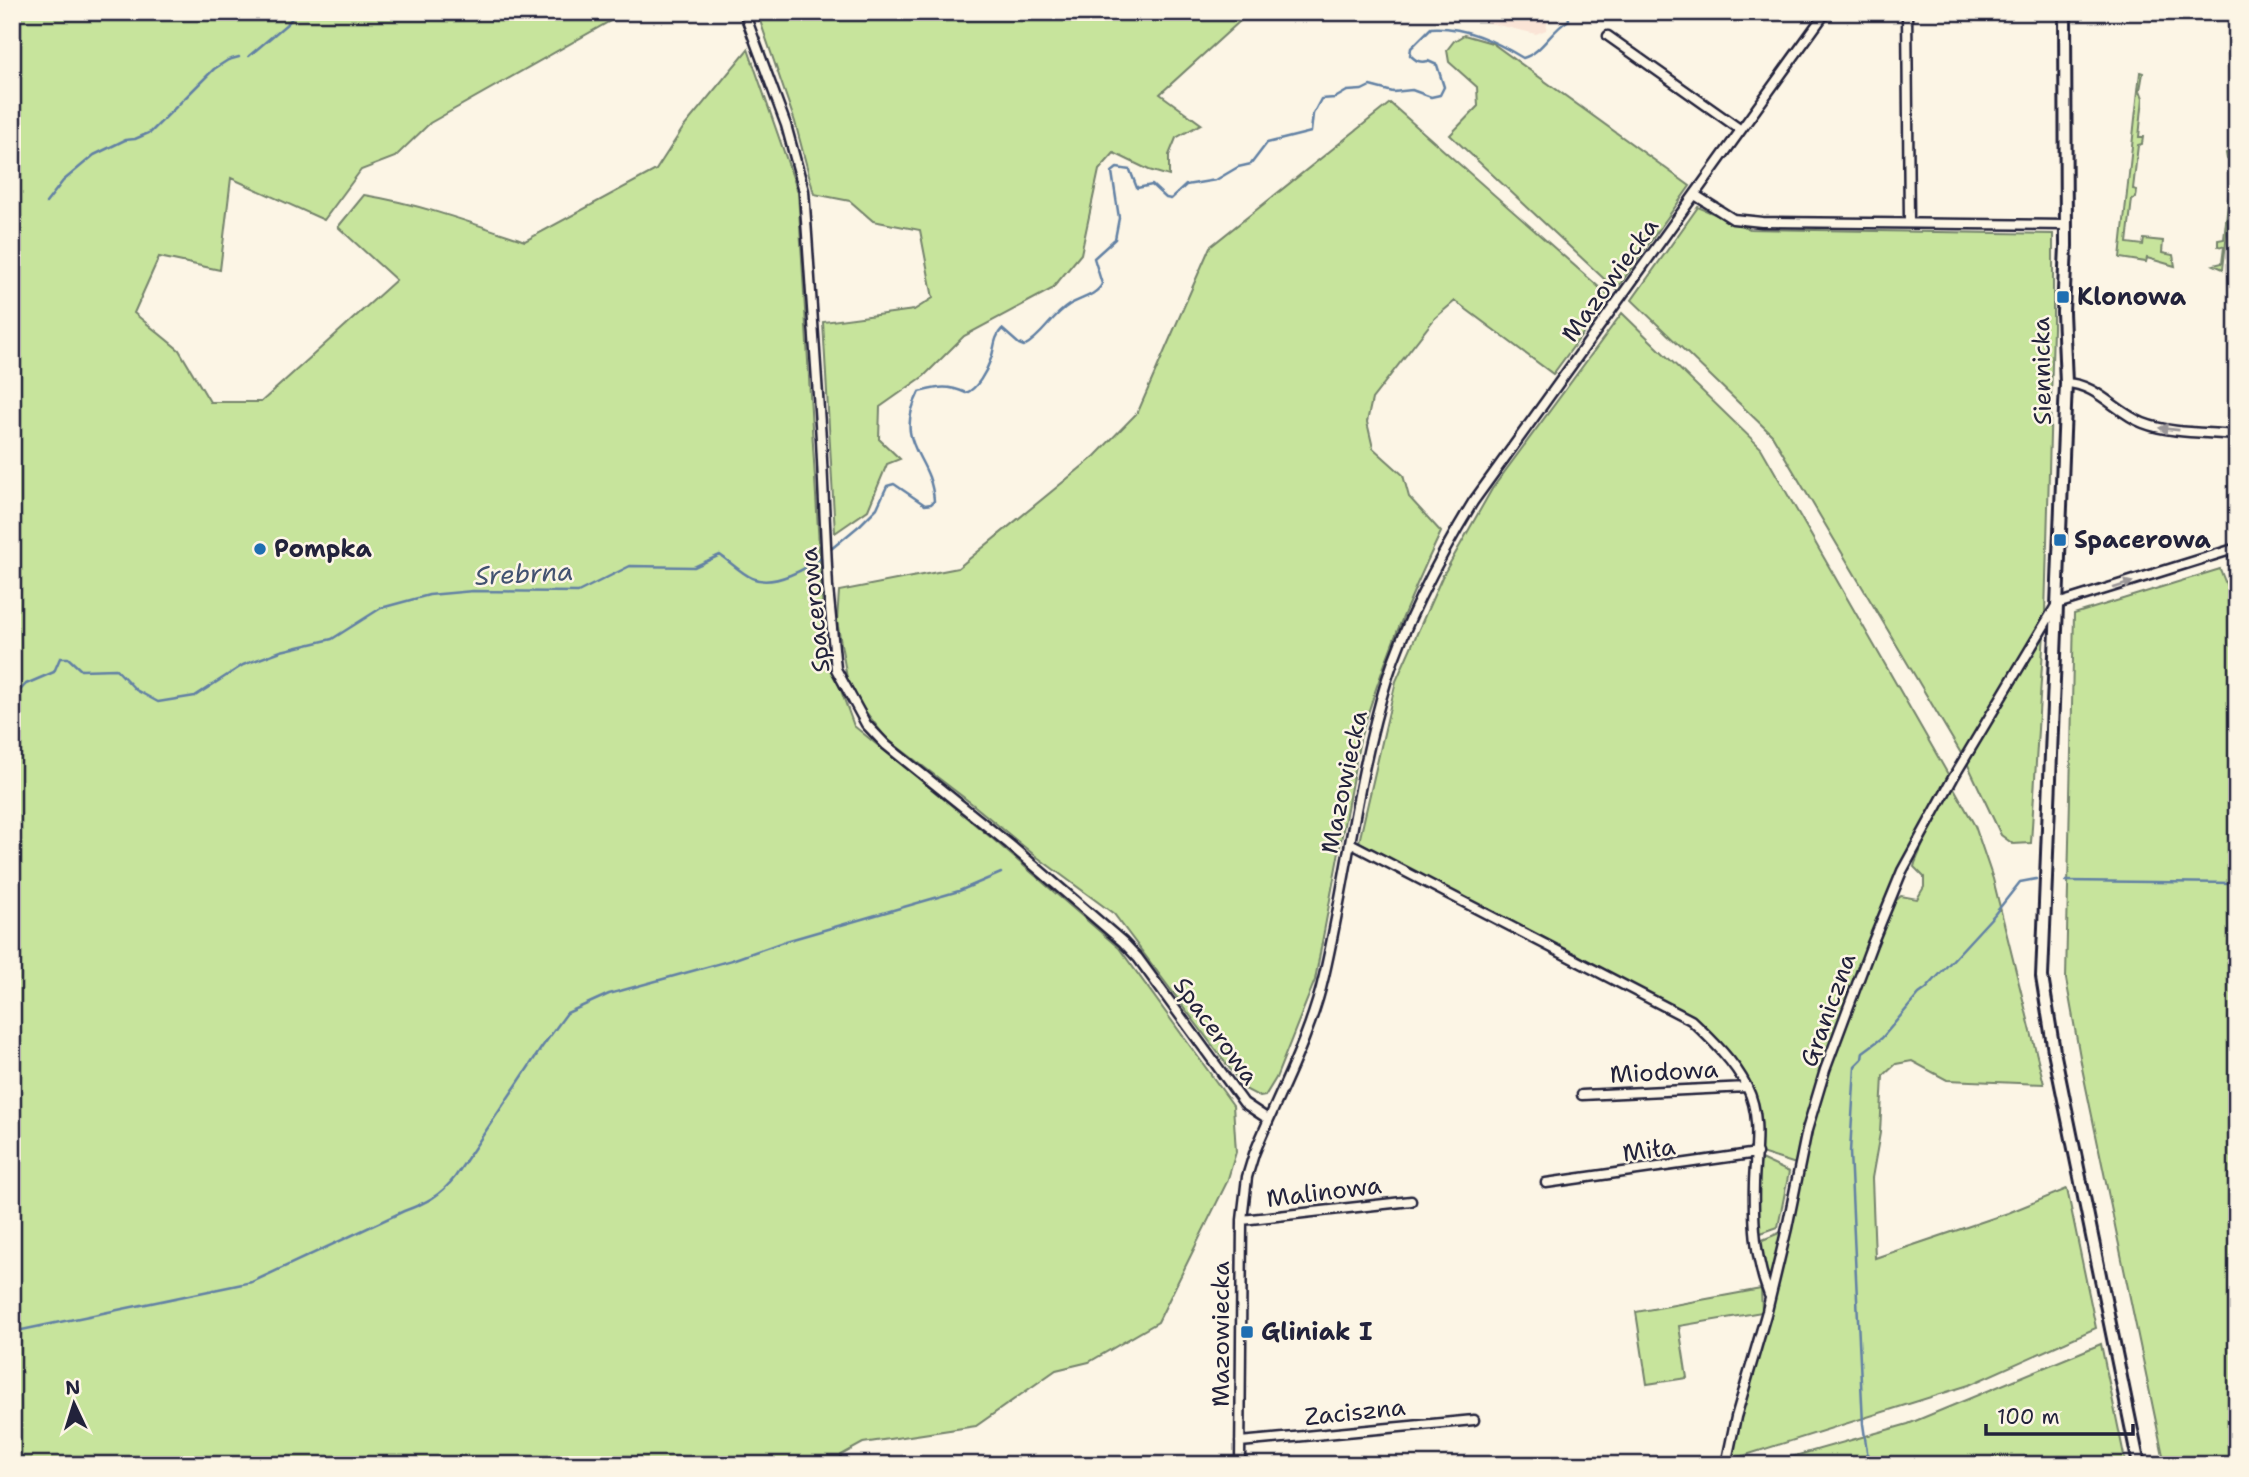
<svg xmlns="http://www.w3.org/2000/svg" width="2249" height="1477" viewBox="0 0 2249 1477" font-family="'Shantell Sans',sans-serif">
	<style>
		.built { fill: #fae4d6 }
		.green { fill: #c7e49c; stroke: #74836c; stroke-width: 2 }
		.lines { fill: none; stroke-linecap: round; stroke-linejoin: round }
		.stream { stroke: #6281a4; stroke-width: 2.5 }
		.minor-casing { stroke: #22223b; stroke-width: 13 }
		.secondary-casing { stroke: #22223b; stroke-width: 16 }
		.minor { stroke: #fcf5e5; stroke-width: 8 }
		.secondary { stroke: #fcf5e5; stroke-width: 10 }
		.oneway { fill: #9a9698 }
		.poi-dot { fill: #1f6fb2; stroke: #fcf5e5; stroke-width: 2.5 }
		.labels { text-anchor: middle; dominant-baseline: central; stroke-width: 5; stroke-linejoin: round; paint-order: stroke }
		.street-label { font-size: 24px; fill: #22223b; stroke: #fcf5e5 }
		.poi-label { font-size: 24px; font-weight: bold; fill: #22223b; stroke: #fcf5e5; text-anchor: start }
		.water-label { font-size: 26px; font-style: italic; fill: #425270; stroke: #fcf5e5 }
	</style>
	<rect width="100%" height="100%" fill="#fcf5e5"/>
	<filter id="ink" filterUnits="userSpaceOnUse"><feTurbulence type="fractalNoise" baseFrequency=".0143" numOctaves="2"/><feDisplacementMap in="SourceGraphic" scale="14" xChannelSelector="R" yChannelSelector="G"/><feConvolveMatrix kernelMatrix="1 2 1 2 8 2 1 2 1" color-interpolation-filters="sRGB"/></filter>
	<g filter="url(#ink)">
		<path class="built" d="M1469,12H1549L1546,30L1536,34L1472,19Z"/>
		<path class="green" d="M12,12H607L610,21L430,123L395,157L361,170L324,220L231,178L220,270L159,257L134,313L179,350L210,402H261L396,280L338,227L364,195C420,204 472,223 525,241L656,170L683,128L748,49L798,192L825,647L854,726L994,840L1119,948L1233,1105L1236,1152L1227,1182L1158,1322L1089,1362L1056,1370L976,1426L863,1443L841,1455L840,1465H12Z
			M757,12H1250L1160,94L1201,124L1176,138L1169,155V176L1149,170L1114,153L1099,170L1081,254L1052,289L964,336L924,376L880,407L879,439L900,459L887,464L868,510L835,533L823,322L914,310L933,298L920,230L873,221L850,201L814,194L795,122Z
			M1464,35L1492,43L1690,186L1616,290L1450,135L1478,106L1477,87L1449,62L1447,50L1454,41Z
			M2140,72L2143,73L2140,90L2143,98L2139,137H2143L2142,144L2138,145L2133,189L2137,190L2136,198L2132,199L2127,243L2143,245L2144,239L2163,241L2162,253L2173,255L2175,266L2147,258L2146,262L2120,258Z
			M1390,103L1610,297L1553,374L1455,301L1435,318L1372,399L1367,422L1373,448L1403,475L1409,497L1441,532C1409,598 1381,668 1360,739L1315,980L1276,1078L1265,1096L1260,1097L1245,1089L1114,914L1033,854L971,803L886,738L863,708L848,684L837,621L839,591L958,568L1095,456L1138,412L1210,247Z
			M2237,125V144L2223,269L2214,265L2222,263L2224,247L2218,246V240L2224,239L2233,160L2227,159L2226,153L2234,152Z
			M1698,207L1750,229L2053,234V328L2045,614L1962,755L1772,435L1632,300Z
			M1622,313L1761,448L1949,776L1885,904L1796,1164L1761,1153L1755,1099L1715,1039L1578,955L1556,947L1359,842L1396,681L1442,577L1492,489Z
			M2220,569L2237,612V1465H2165L2082,1068L2066,979L2074,614Z
			M2044,632L2031,843L2013,844L2001,835L1967,763Z
			M1954,788L1975,826L1993,879L2044,1084L1947,1080L1912,1061L1896,1064L1883,1076L1880,1133L1872,1178L1875,1258L2008,1213L2067,1189L2096,1328L1969,1385L1730,1460L1819,1103L1840,1039L1892,904L1901,896L1917,899L1924,887V877L1914,867L1915,863L1934,818Z
			M1761,1159L1789,1172L1778,1227L1758,1234L1756,1192Z
			M1784,1231L1770,1280H1765L1760,1241Z
			M1761,1289L1762,1312L1679,1326L1687,1378L1647,1384L1636,1312Z
			M2101,1344L2126,1465H1763L1908,1424Z"/>
		<g class="lines">
			<path class="stream" d="M249,56L288,23L297,12
				M46,203L63,181L94,155L125,140L135,139L151,132L214,69L228,60L239,57
				M830,550L860,525L877,508L887,486L894,484L925,505L931,504L934,501C931,453 892,446 919,392C940,387 947,385 966,393C977,389 986,372 990,361C995,350 993,338 1002,329L1019,344L1024,346C1043,336 1051,316 1069,305C1080,298 1096,296 1102,284L1094,258L1115,239L1119,218L1112,172L1117,168L1130,170L1137,188L1152,185L1166,198L1171,199L1186,185L1216,180L1238,167L1251,164L1267,143L1311,132L1313,114L1321,99L1335,98L1347,91L1362,90L1370,86L1393,92L1412,90L1431,97L1440,95L1444,87L1437,65L1428,61C1420,63 1416,61 1410,55L1411,48L1431,28C1464,26 1495,41 1523,58C1542,53 1551,30 1569,20L1568,12
				M12,699L26,684L54,672L60,658H68L81,670L116,669L136,690L158,702L195,696L243,665L281,651L332,639L381,608L429,595L473,591L578,592L630,566L694,567L720,555C730,562 741,573 752,578C773,588 809,568 825,554
				M2066,881L2237,883
				M12,1332L252,1282L404,1211C426,1203 440,1196 455,1177L542,1047L567,1013L609,994L732,960L786,941L959,891L1001,873
				M1869,1465L1863,1424L1850,1152L1855,1066L1862,1059L1863,1052L1882,1038L1919,994L1926,989L1994,915L2020,882L2036,879"/>
			<defs>
				<path id="minor" d="M744,12L786,125L804,191L821,439L828,588L836,669L866,724L886,745L1009,844L1123,942L1138,958L1244,1103L1268,1119
					M1907,12L1909,222
					M1608,36L1741,130
					M1695,195L1733,219L1762,222L2066,225
					M2066,383C2097,384 2115,412 2143,423C2171,434 2207,432 2237,435
					M1350,843L1691,1020C1711,1039 1735,1062 1747,1087C1762,1117 1755,1151 1754,1183C1753,1221 1755,1259 1769,1295
					M1582,1095L1747,1087
					M1546,1183L1757,1153
					M1242,1220L1411,1201
					M1240,1442L1474,1420
					M1240,1465L1242,1220L1247,1177L1254,1154C1278,1095 1310,1038 1324,976C1347,878 1357,776 1387,679C1407,617 1439,558 1473,502L1826,12
					M1726,1465L1736,1417L1767,1311L1787,1228L1807,1130L1825,1070L1872,944L1902,871L1953,778L2057,604L2237,548"/>
				<path id="secondary" d="M2065,12L2066,246L2063,312L2066,383L2042,977L2054,1051L2139,1465"/>
			</defs>
			<use href="#minor" class="minor-casing"/>
			<use href="#secondary" class="secondary-casing"/>
			<use href="#minor" class="minor"/>
			<use href="#secondary" class="secondary"/>
		</g>
		<defs><path id="oneway-solid" d="M-6-.8H1V-3.2L6.5 0L1 3.2V.8H-6Z" transform="scale(1.75)"/></defs>
		<g class="oneway">
			<use href="#oneway-solid" transform="translate(2169 429) rotate(-174)"/>
			<use href="#oneway-solid" transform="translate(2123 585) rotate(-18)"/>
		</g>
	</g>
	<g class="poi-dot">
		<rect x="2056" y="290" width="14" height="14" rx="3.5"/>
		<rect x="2053" y="533" width="14" height="14" rx="3.5"/>
		<circle cx="260" cy="549" r="7"/>
		<rect x="1240" y="1325" width="14" height="14" rx="3.5"/>
	</g>
	<g class="labels">
		<g class="street-label">
			<text transform="translate(1610 280) rotate(-54)">Mazowiecka</text>
			<text transform="translate(2042 371) rotate(-91)">Siennicka</text>
			<text transform="translate(815 610) rotate(-96)">Spacerowa</text>
			<text transform="translate(1344 782) rotate(-78)">Mazowiecka</text>
			<text transform="translate(1828 1010) rotate(-70)">Graniczna</text>
			<text transform="translate(1216 1031) rotate(54)">Spacerowa</text>
			<text transform="translate(1664 1072) rotate(-3)">Miodowa</text>
			<text transform="translate(1649 1150) rotate(-8)">Miła</text>
			<text transform="translate(1324 1192) rotate(-7)">Malinowa</text>
			<text transform="translate(1221 1334) rotate(-90)">Mazowiecka</text>
			<text transform="translate(1355 1412) rotate(-6)">Zaciszna</text>
		</g>
		<g class="poi-label">
			<text x="2077" y="297">Klonowa</text>
			<text x="2074" y="540">Spacerowa</text>
			<text x="274" y="549">Pompka</text>
			<text x="1261" y="1332">Gliniak I</text>
		</g>
		<g class="water-label">
			<text transform="translate(524 573) rotate(-3)">Srebrna</text>
		</g>
	</g>
	<rect width="2249" height="1477" fill="none" stroke="#fcf5e5" stroke-width="42"/>
	<rect x="21" y="21" width="2207" height="1435" fill="none" stroke="#22223b" stroke-width="2.5" filter="url(#ink)"/>
	<g transform="translate(74 1404) rotate(356)" stroke="#fcf5e5" stroke-width="5" paint-order="stroke">
	<path d="M0-5L12 26L0 18L-12 26Z" fill="#22223b"/>
	<text y="-10" font-size="19" font-weight="bold" text-anchor="middle" fill="#22223b">N</text>
	</g>
	<path d="M1986 1424v10h147v-10" fill="none" stroke="#22223b" stroke-width="3.5"/>
	<text x="1997" y="1424" font-size="21" fill="#22223b" stroke="#fcf5e5" stroke-width="5" paint-order="stroke">100 m</text>
</svg>
